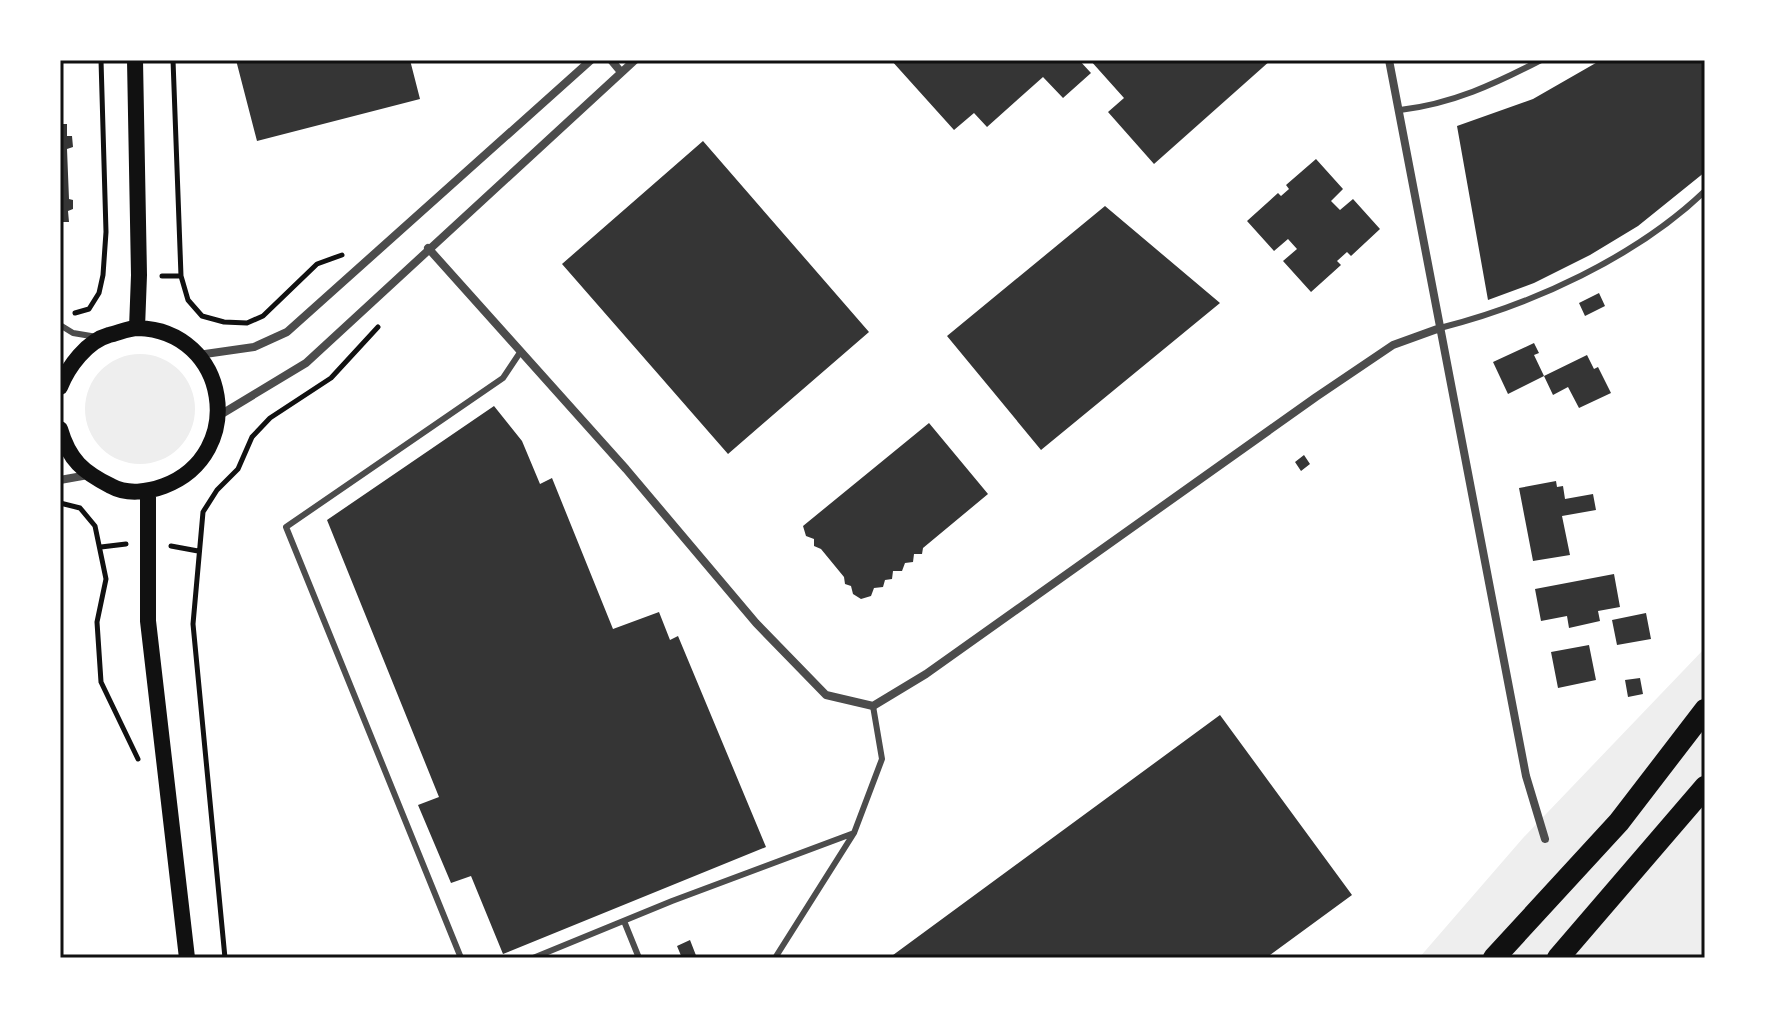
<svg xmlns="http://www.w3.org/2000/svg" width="1765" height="1018" viewBox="0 0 1765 1018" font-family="Poppins,sans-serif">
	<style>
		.green { fill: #eee }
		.building { fill: #353535 }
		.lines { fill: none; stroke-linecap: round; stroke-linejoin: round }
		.path { stroke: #111; stroke-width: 5 }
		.service { stroke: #4c4c4c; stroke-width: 6 }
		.minor { stroke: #4c4c4c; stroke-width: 8 }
		.secondary { stroke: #111; stroke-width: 16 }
		.trunk { stroke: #111; stroke-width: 22 }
		.neatline { fill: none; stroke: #111; stroke-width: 3 }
	</style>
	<rect width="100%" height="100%" fill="#fff"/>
	<path class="green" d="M85 409a55 55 0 1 1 110 0a55 55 0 1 1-110 0Z
		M1705,648V958H1419L1523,838Z"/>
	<path class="building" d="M236,60H410L420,99L257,141Z
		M891,60H1079L1091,73L1063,98L1043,77L987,127L974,113L954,130Z
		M1090,60H1271L1154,164L1108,112L1124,98Z
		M1601,60H1705V172L1638,226L1590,255L1534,283L1488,300L1457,126L1533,99Z
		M60,124H67V136H72L73,147L67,149L69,199L73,200V209L68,211L69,222H60Z
		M703,141L869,332L728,454L562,264Z
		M1316,159L1343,189L1331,201L1340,210L1353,199L1380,229L1351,256L1347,252L1337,261L1341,265L1311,292L1283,261L1297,249L1288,239L1274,251L1247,221L1278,193L1281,196L1289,189L1286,185Z
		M1105,206L1220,303L1041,450L947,336Z
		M1599,293L1605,306L1585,316L1579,303Z
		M1534,343L1539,353L1534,355L1544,376L1508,394L1493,362Z
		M1587,355L1594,369L1598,367L1611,393L1579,408L1568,387L1553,395L1544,376Z
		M494,406L522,441L540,484L552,478L613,629L659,612L670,640L678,636L766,847L503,954L471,876L451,883L418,805L439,797L327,520Z
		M929,423L988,494L923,548L922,554H914L913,562L905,563L902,571H893L892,579L885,580L883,587L874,588L871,596L861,599L853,594L851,586L845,584L844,577L821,549L814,546V539L806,536L803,526Z
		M1304,455L1310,464L1301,471L1295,462Z
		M1556,481L1557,487L1563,486L1565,499L1593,494L1596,510L1562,516L1570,555L1533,561L1519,488Z
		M1614,574L1620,607L1598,611L1600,621L1569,628L1567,616L1541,621L1535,589Z
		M1646,613L1651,639L1617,645L1612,620Z
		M1589,645L1596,680L1558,688L1551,652Z
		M1640,678L1643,694L1628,697L1625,680Z
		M1220,715L1352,895L1266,958H889Z
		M690,940L697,958H682L677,946Z"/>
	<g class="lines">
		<path class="path" d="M173,60L181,276L188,300L202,316L224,322L247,323L263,316L317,264L342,255
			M162,276H181
			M75,313L89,309L99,293L103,275L106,232L101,60
			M60,503L80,508L95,526L106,579L97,622L101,682L138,759
			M171,546L198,551
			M101,547L126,544
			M225,958L193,624L203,512L217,490L238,469L252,437L270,418L331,378L378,327"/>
		<path class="service" d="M1400,110C1452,104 1495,84 1541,60
			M60,325L73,333L97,337
			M1440,328C1532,305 1636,257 1705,191
			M624,921L639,958
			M461,958L286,527L503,378L521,351
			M533,958L672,901L854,833L882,759L873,706
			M775,958L854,833"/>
		<path class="minor" d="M611,60L621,72
			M1389,60L1526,776L1545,839
			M428,248L626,469L756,623L826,695L873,706L926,674L1316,397L1393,345L1440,328
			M198,355L254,347L287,332L591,60
			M220,415L306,363L635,60
			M60,480L88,475"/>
		<path class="secondary" d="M135,60L139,275L137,328
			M60,387C68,367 87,341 109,335C118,333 129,328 138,328C229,331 248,454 164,486C148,492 127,495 111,486C83,472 69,460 60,429
			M148,492V621L187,958"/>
		<path class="trunk" d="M1494,958L1619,822L1705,710
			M1558,958L1705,787"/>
	</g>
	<rect width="1765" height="1018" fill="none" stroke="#ffffff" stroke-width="124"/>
	<rect x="62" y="62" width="1641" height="894" class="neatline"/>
</svg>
